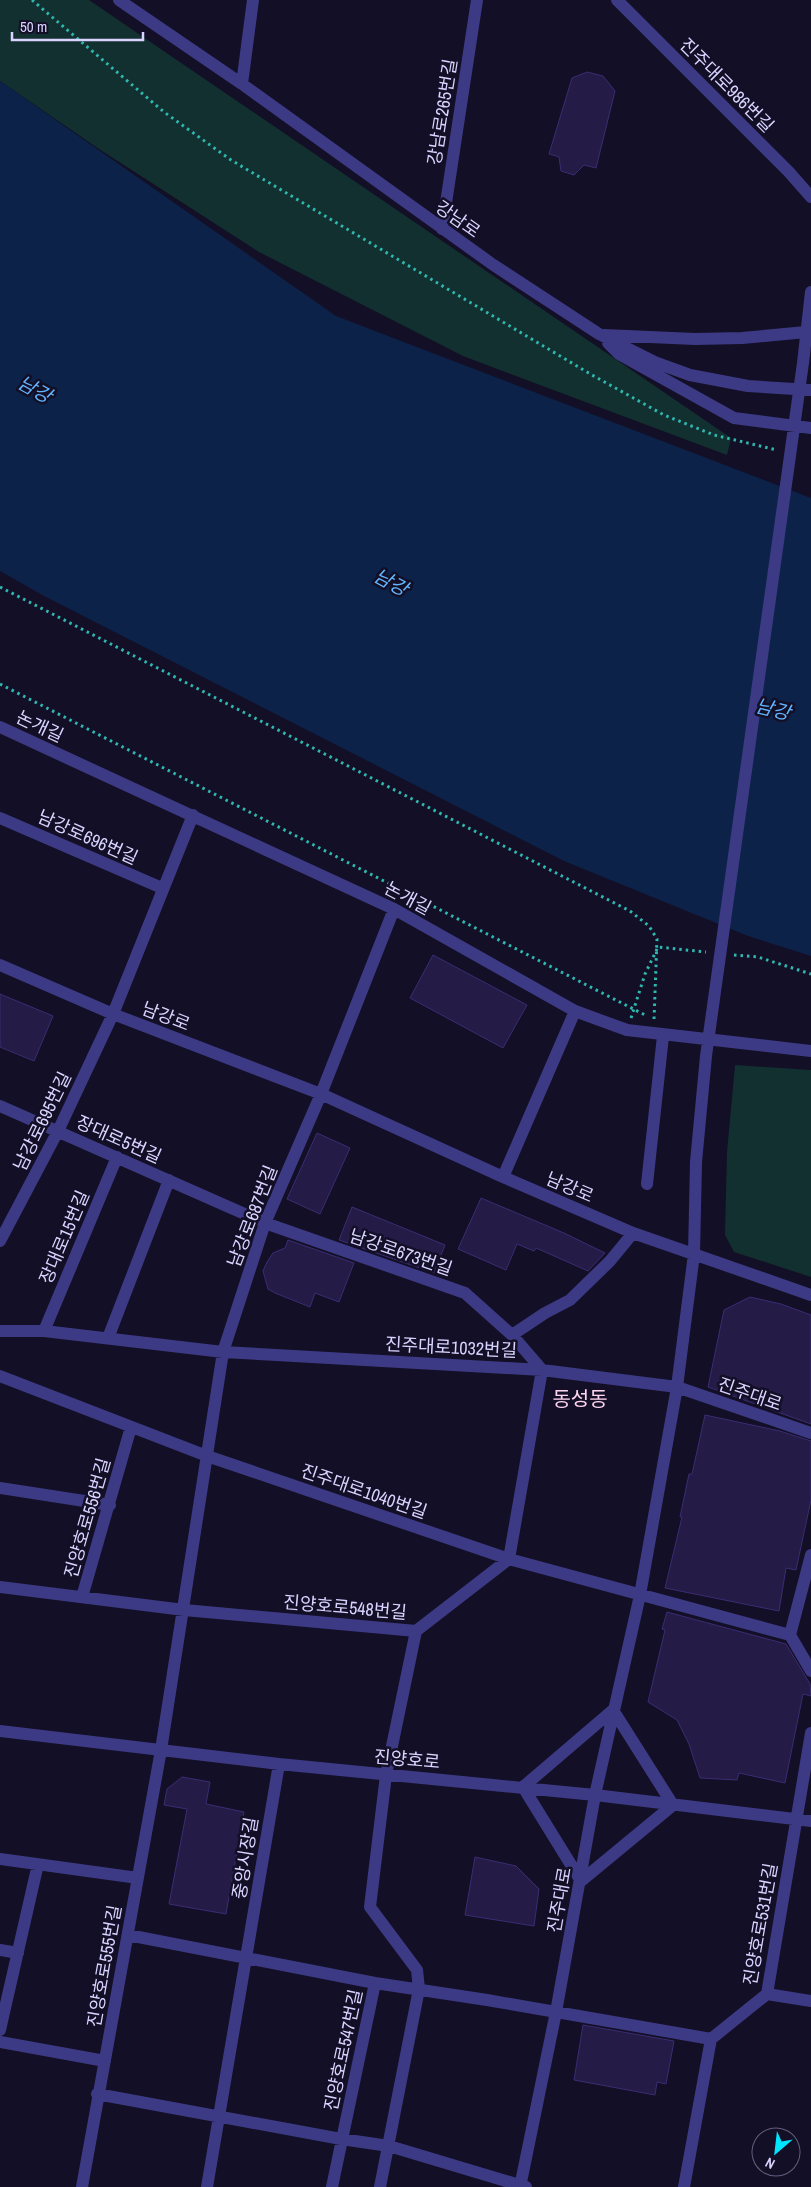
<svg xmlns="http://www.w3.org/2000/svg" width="811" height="2187" viewBox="0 0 811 2187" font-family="'Archivo Narrow','Noto Sans KR',sans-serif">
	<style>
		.green { fill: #12302f }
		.water { fill: #0c2248 }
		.building { fill: #241b47; stroke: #3b2d73 }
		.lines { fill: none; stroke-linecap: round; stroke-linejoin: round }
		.path { stroke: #2fb8b0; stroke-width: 3; stroke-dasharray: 2.5 4; stroke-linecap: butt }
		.minor { stroke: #3d3a85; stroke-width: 12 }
		.labels { text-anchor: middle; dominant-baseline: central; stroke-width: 5; stroke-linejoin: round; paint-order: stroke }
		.street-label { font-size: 18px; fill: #d9d4ff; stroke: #130f26 }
		.water-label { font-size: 19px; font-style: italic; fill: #62b6ff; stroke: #130f26 }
		.quarter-label { font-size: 20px; fill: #ffd6f0; stroke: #130f26 }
	</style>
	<rect width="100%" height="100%" fill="#130f26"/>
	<path class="green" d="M0,0H89L731,438L727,455L463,356L259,252L99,149L0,81Z
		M735,1065L811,1070V1277L734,1252L725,1235L727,1152Z"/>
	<path class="water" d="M0,81L336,316L811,498V956L748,936L564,861L44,596L0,571Z"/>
	<path class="building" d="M587,72L603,76L615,91L596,168L584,165L574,175L561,171L559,157L549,154L572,78Z
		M433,955L527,1005L503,1048L410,998Z
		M0,994L53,1016L34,1061L0,1047Z
		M317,1133L350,1148L320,1214L287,1199Z
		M481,1198L564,1233L605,1253L588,1271L536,1248L534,1251L517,1244L506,1270L458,1249Z
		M352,1207L445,1245L434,1273L339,1240Z
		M288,1240L354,1263L339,1302L315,1293L310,1307L275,1293L268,1289L263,1271L267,1262L273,1253L285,1248Z
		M750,1297L781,1304L811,1315V1424L708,1387L724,1310Z
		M705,1415L780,1431L811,1441V1500L796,1570L786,1568L779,1611L665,1588L682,1517H680L689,1474H692Z
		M667,1612L786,1644L810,1684L811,1696L803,1694L785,1783L739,1773L737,1780L700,1778L689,1744L677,1720L648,1702L665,1630L662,1629Z
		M182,1777L210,1782L206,1804L244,1812L226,1914L169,1904L187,1809L164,1805L167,1789Z
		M475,1857L516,1866L539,1889L534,1926L465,1915Z
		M583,2025L674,2041L666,2084L657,2082L655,2095L574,2080Z"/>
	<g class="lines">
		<path class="path" d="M32,0L164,112L231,160L592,375L664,415L714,435L777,450
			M0,587L630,911L649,926L657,939L654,1020
			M0,684L647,1016
			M734,955L758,957L811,974
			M631,1018L645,974L658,947L706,952"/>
		<path class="minor" d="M119,0L242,84L492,264L599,334L657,363L690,375L748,386L811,390
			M617,0L789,172L811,197
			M242,84L253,0
			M442,229L477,0
			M604,335L695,339L742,338L806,332L811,333
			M608,343L619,354L734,418L811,428
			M0,727L394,909L575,1011L627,1030L811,1051
			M0,818L162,888
			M0,965L113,1014L321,1094L503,1177L633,1233L811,1295
			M0,1106L265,1223L465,1293L512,1335L542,1370
			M503,1177L575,1011
			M647,1184L663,1036
			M0,1241L58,1131L113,1014L193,815
			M0,1331H44L223,1352L542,1370L677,1387L811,1433
			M44,1331L117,1157
			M512,1335L545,1313L570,1300L610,1261L633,1233
			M108,1338L169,1180
			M0,1376L207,1456L509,1559L790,1635
			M0,1488L110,1505
			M811,1555L790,1635L811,1671
			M509,1559L542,1370
			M0,1587L184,1610L416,1631
			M82,1597L131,1427
			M416,1631L509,1559
			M613,1710L673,1805L581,1881L523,1787Z
			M0,1731L279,1764L595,1795L811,1821
			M0,1859L138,1878
			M128,1935L375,1983L487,2000L711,2039
			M0,1950L18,1953
			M767,1994L811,2001
			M0,2030L38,1864
			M0,2042L105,2061
			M97,2094L341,2139L389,2146L526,2187
			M82,2187L161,1750L223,1352L265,1223L321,1094L394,909
			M207,2187L279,1764
			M332,2187L375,1983
			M380,2187L419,1989L417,1970L370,1907L386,1775L416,1631
			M520,2187L556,2012L595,1795L640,1595L677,1387L694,1254L696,1162L706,1056L803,363L811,292
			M684,2187L711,2039L767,1994L811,1733"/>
	</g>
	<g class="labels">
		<g class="street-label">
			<text transform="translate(727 85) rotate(45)">진주대로986번길</text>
			<text transform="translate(442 112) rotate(-81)">강남로265번길</text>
			<text transform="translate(458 219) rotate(35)">강남로</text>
			<text transform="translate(40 726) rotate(25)">논개길</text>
			<text transform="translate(88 837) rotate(24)">남강로696번길</text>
			<text transform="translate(408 898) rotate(28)">논개길</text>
			<text transform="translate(166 1016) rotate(21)">남강로</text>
			<text transform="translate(42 1121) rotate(-64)">남강로695번길</text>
			<text transform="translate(119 1139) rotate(24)">장대로5번길</text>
			<text transform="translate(570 1187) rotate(23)">남강로</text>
			<text transform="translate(252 1216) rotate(-69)">남강로687번길</text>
			<text transform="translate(64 1237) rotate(-67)">장대로15번길</text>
			<text transform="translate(401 1252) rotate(19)">남강로673번길</text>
			<text transform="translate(451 1347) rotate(3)">진주대로1032번길</text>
			<text transform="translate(750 1394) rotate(19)">진주대로</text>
			<text transform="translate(364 1491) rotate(19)">진주대로1040번길</text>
			<text transform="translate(87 1518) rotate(-74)">진양호로556번길</text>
			<text transform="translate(345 1607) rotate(5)">진양호로548번길</text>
			<text transform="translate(407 1759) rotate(5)">진양호로</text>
			<text transform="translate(245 1858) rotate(-81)">중앙시장길</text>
			<text transform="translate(559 1900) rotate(-80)">진주대로</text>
			<text transform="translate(760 1924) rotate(-80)">진양호로531번길</text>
			<text transform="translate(104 1966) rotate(-80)">진양호로555번길</text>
			<text transform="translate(343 2050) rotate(-78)">진양호로547번길</text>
		</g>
		<g class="water-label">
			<text transform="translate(35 389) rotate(29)">남강</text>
			<text transform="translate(391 582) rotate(28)">남강</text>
			<text transform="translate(773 709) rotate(14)">남강</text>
		</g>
		<g class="quarter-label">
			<text x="580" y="1398">동성동</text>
		</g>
	</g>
	<g transform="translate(776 2152) rotate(208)"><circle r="24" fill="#130f26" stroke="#625e7d"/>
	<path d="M0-4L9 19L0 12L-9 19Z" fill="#00e5ff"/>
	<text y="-8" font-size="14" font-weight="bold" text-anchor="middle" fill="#d9d4ff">N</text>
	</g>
	<path d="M12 32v8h131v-8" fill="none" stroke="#d9d4ff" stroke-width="2.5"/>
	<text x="20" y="32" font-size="15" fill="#d9d4ff" stroke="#130f26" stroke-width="4" paint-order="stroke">50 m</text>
</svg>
